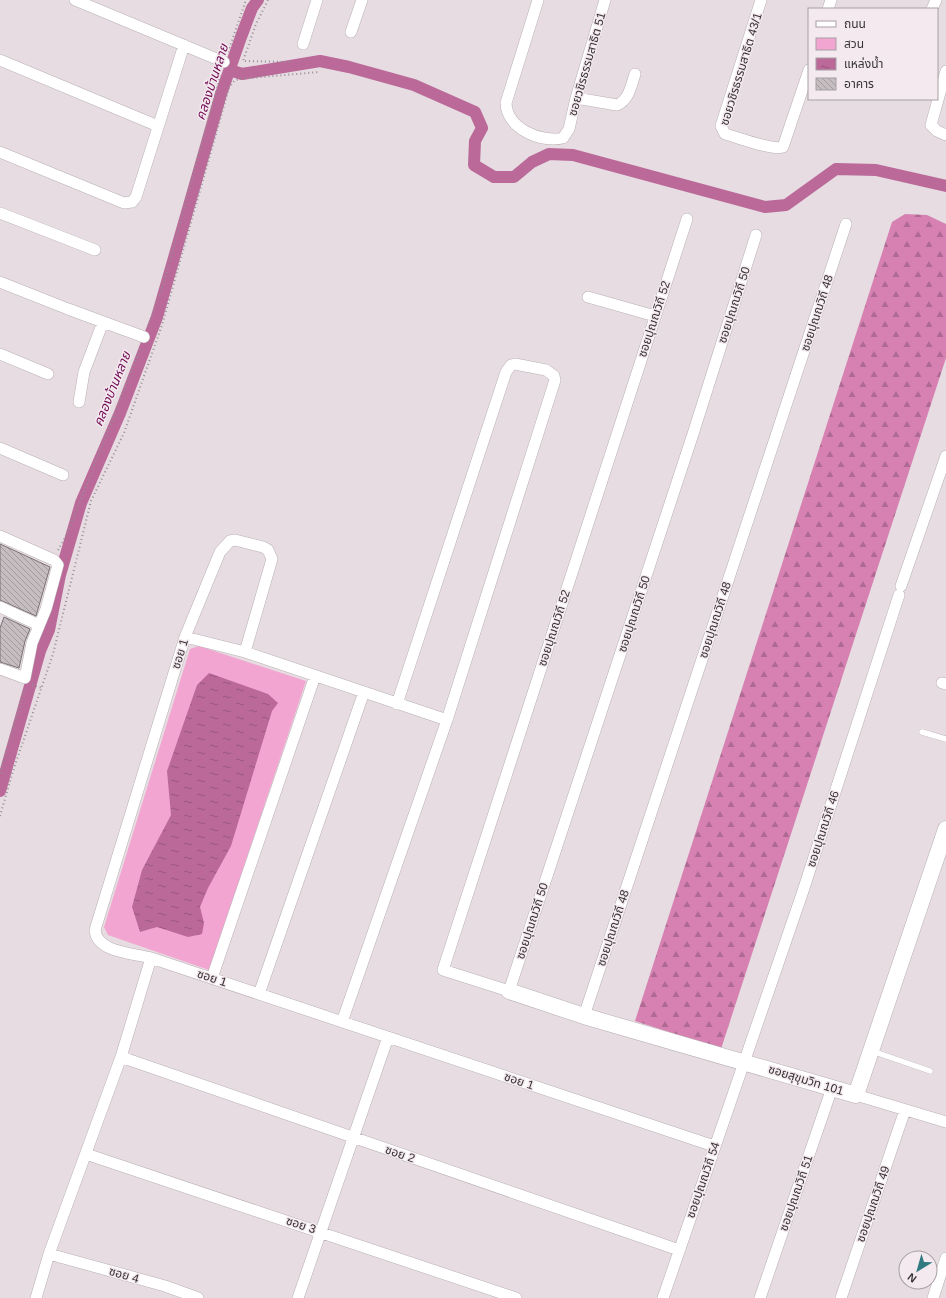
<svg xmlns="http://www.w3.org/2000/svg" width="946" height="1298" viewBox="0 0 946 1298" font-family="Helvetica,'Noto Sans Thai',sans-serif">
	<style>
		.green { fill: #f2a5d0 }
		.forest { fill: url(#forest-firs) }
		.water { fill: url(#water-ripples) }
		.lines { fill: none; stroke-linecap: round; stroke-linejoin: round }
		.canal { stroke: #bb6999; stroke-width: 12 }
		.building { fill: url(#building-back-hatch); stroke: #797175 }
		.lane-casing { stroke: #b9b0b4; stroke-width: 6 }
		.street-casing { stroke: #b9b0b4; stroke-width: 12 }
		.secondary-casing { stroke: #b9b0b4; stroke-width: 17 }
		.path { stroke: #958e92; stroke-width: 2; stroke-dasharray: 1 3; stroke-linecap: butt }
		.lane { stroke: #fff; stroke-width: 5.5 }
		.street { stroke: #fff; stroke-width: 11 }
		.secondary { stroke: #fff; stroke-width: 16 }
		.labels { text-anchor: middle; dominant-baseline: central; stroke-width: 3; stroke-linejoin: round; paint-order: stroke }
		.street-label { font-size: 12px; fill: #363234; stroke: #f3e9ee }
		.water-label { font-size: 13px; font-style: italic; fill: #710952; stroke: #f3e9ee }
	</style>
	<defs>
		<pattern id="forest-firs" width="22" height="20" patternUnits="userSpaceOnUse"><rect width="22" height="20" fill="#d681b2"/><path d="M5 1l3.5 6h-7zM16 11l3.5 6h-7z" fill="#ae6a92"/></pattern>
		<pattern id="water-ripples" width="26" height="14" patternUnits="userSpaceOnUse"><rect width="26" height="14" fill="#bb6999"/><path d="M2 4q2-2 4 0t4 0M15 11q2-2 4 0t4 0" fill="none" stroke="#99577e"/></pattern>
		<pattern id="building-back-hatch" width="6" height="6" patternUnits="userSpaceOnUse"><rect width="6" height="6" fill="#c6bdc1"/><path d="M-1 5l2 2M0 0l6 6M5-1l2 2" fill="none" stroke="#a29a9e"/></pattern>
	</defs>
	<rect width="100%" height="100%" fill="#e6dce1"/>
	<path class="green" d="M199,646L306,681L209,970L108,935L104,927L190,649Z"/>
	<path class="forest" d="M905,214L927,215L946,224V358L721,1049L635,1021L892,222Z"/>
	<path class="water" d="M209,673L268,694L278,703L272,711L231,846L208,888L200,907L204,923L202,934L188,937L157,927L140,932L132,907L142,870L171,815L167,771L197,685Z"/>
	<g class="lines">
		<path class="canal" d="M230,70L242,74L320,61L349,67L414,85L475,112L482,128L475,141L474,165L494,177H514L532,162L549,154L573,155L765,207L786,205L836,169L876,170L946,186
			M0,791L40,651L49,630L60,575L81,503L120,413L157,317L221,94L241,37L252,8L258,0"/>
	</g>
	<path class="building" d="M0,544L50,567L36,616L0,600Z
		M4,617L30,629L25,641L19,668L0,662V628Z"/>
	<g class="lines">
		<defs>
			<path id="lane" d="M922,732L946,739
				M872,1051L930,1071"/>
			<path id="street" d="M75,0L224,62
				M538,0L506,103C507,129 541,143 563,138L569,129L576,98L605,0
				M761,0L721,126L725,134C737,137 773,151 783,147L809,70
				M828,9L831,0
				M932,9L936,0
				M351,32L362,0
				M303,44L317,0
				M0,60L158,126
				M946,71L931,125L937,131L946,135
				M576,98L617,105C629,100 631,86 635,74
				M0,152L124,203L132,202L136,197L184,45
				M0,213L95,250
				M687,219L443,970L509,991L693,434L756,235
				M0,282L68,309L144,337
				M588,297L655,316
				M0,354L48,374
				M79,402L84,372L103,322
				M0,448L63,475
				M0,536L54,560L58,565L46,609L32,643L25,678L0,669
				M901,586L946,456
				M0,607L39,625
				M185,637L245,652L447,720
				M245,652L272,559L268,550L263,547L235,540L230,541L220,552L185,637L95,930C97,953 133,953 151,958L714,1146
				M942,683L946,684
				M212,978L315,676
				M259,994L364,692
				M584,1016L846,224
				M342,1022L447,720L555,380L554,376L546,370L515,364L511,365L506,372L397,704
				M121,1057L679,1250
				M856,1095L946,1122
				M86,1154L516,1298
				M49,1254L165,1286L198,1298
				M36,1298L49,1254L121,1057L151,958
				M298,1298L388,1037
				M663,1298L803,891L899,595
				M760,1298L832,1088
				M841,1298L905,1110
				M933,1298L946,1258"/>
			<path id="secondary" d="M509,991L584,1016L856,1095L946,829"/>
		</defs>
		<use href="#lane" class="lane-casing"/>
		<use href="#street" class="street-casing"/>
		<use href="#secondary" class="secondary-casing"/>
		<path class="path" d="M268,0L256,24L243,61L292,62
			M228,52L246,0
			M148,326L163,285L221,73
			M58,550L67,534L141,347
			M32,685L42,688
			M0,773L25,688
			M0,816L13,771L53,654L91,501L124,433L162,325L229,88L234,81L239,79L319,72"/>
		<use href="#lane" class="lane"/>
		<use href="#street" class="street"/>
		<use href="#secondary" class="secondary"/>
	</g>
	<g class="labels">
		<g class="street-label">
			<text transform="translate(587 64) rotate(-74)">ซอยวชิรธรรมสาธิต 51</text>
			<text transform="translate(741 69) rotate(-73)">ซอยวชิรธรรมสาธิต 43/1</text>
			<text transform="translate(734 305) rotate(-72)">ซอยปุณณวิถี 50</text>
			<text transform="translate(817 313) rotate(-72)">ซอยปุณณวิถี 48</text>
			<text transform="translate(654 319) rotate(-72)">ซอยปุณณวิถี 52</text>
			<text transform="translate(634 614) rotate(-72)">ซอยปุณณวิถี 50</text>
			<text transform="translate(715 620) rotate(-72)">ซอยปุณณวิถี 48</text>
			<text transform="translate(554 628) rotate(-72)">ซอยปุณณวิถี 52</text>
			<text transform="translate(180 654) rotate(-73)">ซอย 1</text>
			<text transform="translate(823 829) rotate(-72)">ซอยปุณณวิถี 46</text>
			<text transform="translate(532 921) rotate(-72)">ซอยปุณณวิถี 50</text>
			<text transform="translate(613 928) rotate(-72)">ซอยปุณณวิถี 48</text>
			<text transform="translate(212 978) rotate(18)">ซอย 1</text>
			<text transform="translate(806 1080) rotate(17)">ซอยสุขุมวิท 101</text>
			<text transform="translate(519 1081) rotate(19)">ซอย 1</text>
			<text transform="translate(400 1154) rotate(19)">ซอย 2</text>
			<text transform="translate(703 1180) rotate(-71)">ซอยปุณณวิถี 54</text>
			<text transform="translate(796 1193) rotate(-71)">ซอยปุณณวิถี 51</text>
			<text transform="translate(873 1204) rotate(-71)">ซอยปุณณวิถี 49</text>
			<text transform="translate(301 1225) rotate(18)">ซอย 3</text>
			<text transform="translate(124 1275) rotate(16)">ซอย 4</text>
		</g>
		<g class="water-label">
			<text transform="translate(212 82) rotate(-72)">คลองบ้านหลาย</text>
			<text transform="translate(112 389) rotate(-68)">คลองบ้านหลาย</text>
		</g>
	</g>
	<rect x="808" y="8" width="130" height="92" fill="#f3e9ee" stroke="#a7a0a4"/>
	<rect x="816" y="21" width="20" height="6" fill="#ffffff" stroke="#a7a0a4"/>
	<text x="844" y="28" font-size="12" fill="#363234">ถนน</text>
	<rect x="816" y="38" width="20" height="12" fill="#f2a5d0" stroke="#a7a0a4"/>
	<text x="844" y="48" font-size="12" fill="#363234">สวน</text>
	<rect x="816" y="58" width="20" height="12" fill="url(#water-ripples)" stroke="#a7a0a4"/>
	<text x="844" y="68" font-size="12" fill="#363234">แหล่งน้ำ</text>
	<rect x="816" y="78" width="20" height="12" fill="url(#building-back-hatch)" stroke="#a7a0a4"/>
	<text x="844" y="88" font-size="12" fill="#363234">อาคาร</text>
	<g transform="translate(918 1270) rotate(217)"><circle r="19" fill="#f3e9ee" stroke="#a7a0a4"/>
	<path d="M0-3L7 15L0 10L-7 15Z" fill="#327a81"/>
	<text y="-6" font-size="11" font-weight="bold" text-anchor="middle" fill="#363234">N</text>
	</g>
</svg>
